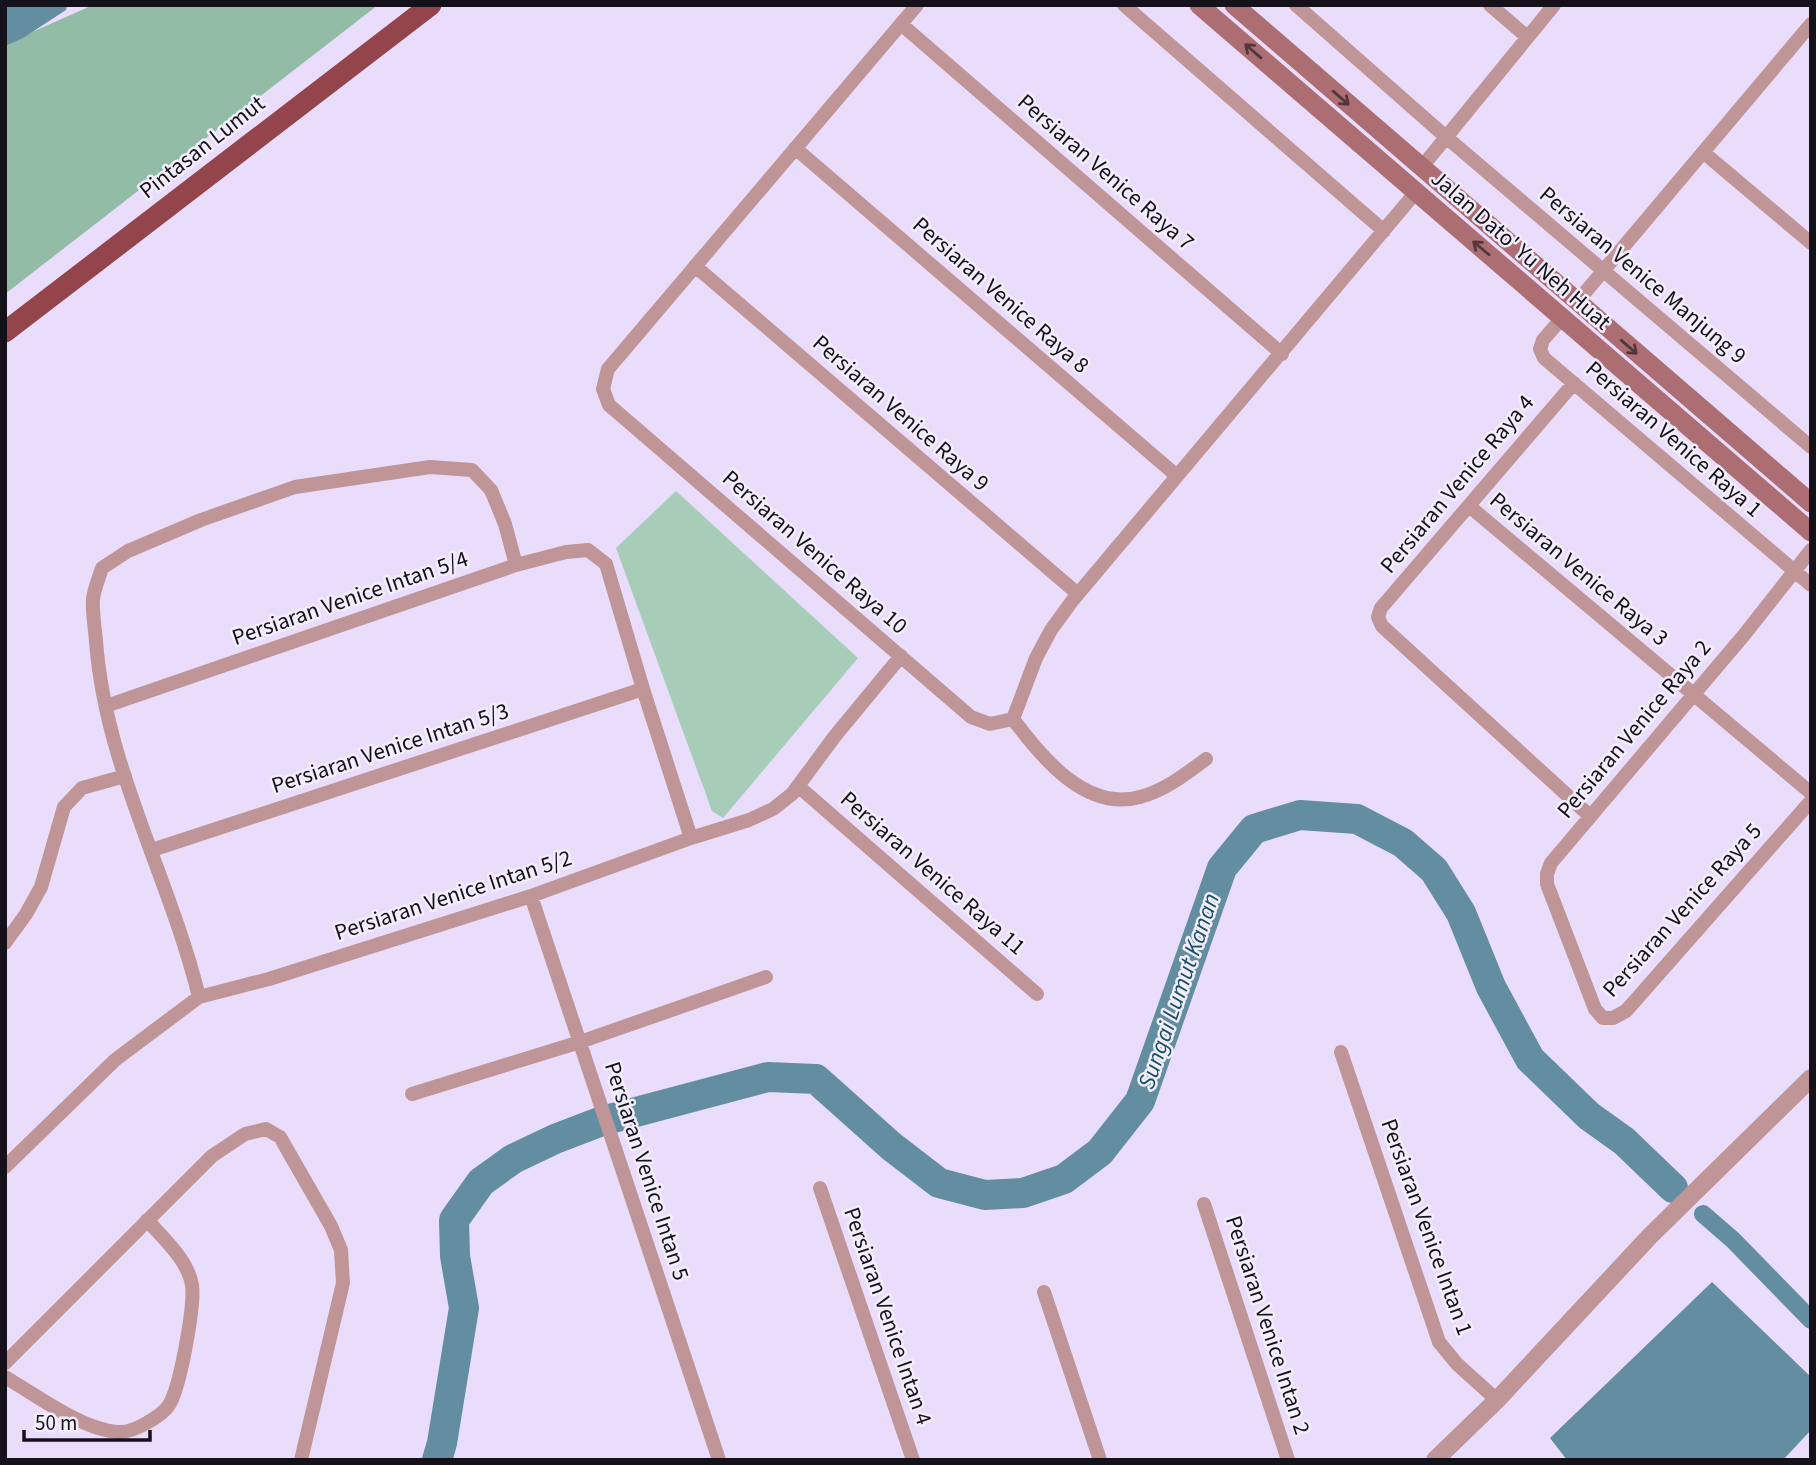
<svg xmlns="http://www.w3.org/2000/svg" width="1816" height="1465" viewBox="0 0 1816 1465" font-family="'Source Sans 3',sans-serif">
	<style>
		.green { fill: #a7cdb9 }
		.forest { fill: #92bca6 }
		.water { fill: #638ea1 }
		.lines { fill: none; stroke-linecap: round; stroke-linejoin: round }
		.canal { stroke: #638ea1; stroke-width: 18 }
		.river { stroke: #638ea1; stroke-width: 30 }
		.minor { stroke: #c09597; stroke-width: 14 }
		.tertiary { stroke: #c09597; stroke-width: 18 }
		.secondary { stroke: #ac6e72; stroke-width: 19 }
		.trunk { stroke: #94454c; stroke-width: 21 }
		.oneway { stroke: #51363e }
		.labels { text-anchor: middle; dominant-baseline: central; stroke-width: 5; stroke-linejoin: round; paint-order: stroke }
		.street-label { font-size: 23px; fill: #15111b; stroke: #f3eefb }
		.water-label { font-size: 24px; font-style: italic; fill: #175066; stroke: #f3eefb }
	</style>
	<rect width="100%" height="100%" fill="#eaddfc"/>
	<path class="green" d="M676,491L858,658L723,818L712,811L616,548Z"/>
	<path class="forest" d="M93,5H378L5,294V44Z"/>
	<path class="water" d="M5,5H67L66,10L23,38L5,46Z
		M1712,1282L1811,1377V1430L1783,1460H1567L1550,1438Z"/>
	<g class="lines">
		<path class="canal" d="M1703,1214L1733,1240L1811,1320"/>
		<path class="river" d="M437,1460L442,1443L464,1308L455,1256L454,1220L481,1182L513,1159L555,1139L602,1121L768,1077L816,1079L891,1146L939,1183L985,1195L1023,1193L1064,1179L1100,1152L1140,1101L1222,868L1254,829L1300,815L1357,819L1403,843L1434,870L1461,913L1491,987L1530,1059L1589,1116L1624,1141L1673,1188"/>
		<path class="minor" d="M917,5L608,369L603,389L609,405L971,717L990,724L1013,719
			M1124,5L1384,231
			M1296,5L1446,137L1811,447
			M1490,5L1526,36
			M901,24L1282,354
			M795,148L1177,476
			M1703,152L1811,243
			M1421,168L1554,5
			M695,266L1078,594
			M1577,302L1811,24
			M1562,318L1543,340L1540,349L1544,358L1811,585
			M1574,383L1381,608L1378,617L1382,626L1590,816
			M1469,506L1811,793
			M1811,550L1744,635L1551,863L1547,874V884L1595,1009L1603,1018H1613L1626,1011L1811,801
			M106,706L516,565L566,552L588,550L606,564L643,689L691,838
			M1013,719L1036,658L1051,630L1072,601L1416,192
			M1013,719C1041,757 1086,812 1140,797C1164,791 1186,774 1206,759
			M798,786L1037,994
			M152,850L643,689
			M531,896L719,1460
			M5,943L26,914L41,887L64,807L82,788L125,776
			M199,997C170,878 105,766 96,641C95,628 92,612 93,599C94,589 99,578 102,568L128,551L201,520L295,487L430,467L472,470L491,490L505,524L516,565
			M1341,1052L1439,1342L1457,1364L1497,1400
			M412,1094L580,1042L766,977
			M5,1167L115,1060L199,997L269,979L531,896L691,838L749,820L773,809L792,794L835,736L901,656
			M820,1188L913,1460
			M1204,1204L1288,1460
			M1044,1292L1100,1460
			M5,1363L212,1156L245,1134L266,1129L280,1137L331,1226L341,1250L343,1283L301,1460
			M5,1377C36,1395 84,1431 119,1432C133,1433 162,1416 169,1405C180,1388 195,1305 192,1285C188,1260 163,1238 147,1220"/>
		<path class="tertiary" d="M1435,1460L1497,1400L1650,1236L1811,1078"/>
		<path class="secondary" d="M1199,5L1811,532
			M1234,5L1811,503"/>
		<path class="trunk" d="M5,332L431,5"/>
	</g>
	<defs><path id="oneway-shaft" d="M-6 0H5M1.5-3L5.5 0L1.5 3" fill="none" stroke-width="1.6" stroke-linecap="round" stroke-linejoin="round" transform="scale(1.75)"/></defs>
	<g class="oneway">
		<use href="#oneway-shaft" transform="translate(1253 51) rotate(-139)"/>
		<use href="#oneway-shaft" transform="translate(1341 98) rotate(41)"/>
		<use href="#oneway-shaft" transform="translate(1481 248) rotate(-140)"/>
		<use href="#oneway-shaft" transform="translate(1629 347) rotate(41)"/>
	</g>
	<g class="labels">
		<g class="street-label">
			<text transform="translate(202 147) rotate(-38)">Pintasan Lumut</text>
			<text transform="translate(1106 172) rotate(41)">Persiaran Venice Raya 7</text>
			<text transform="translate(1521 250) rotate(41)">Jalan Dato' Yu Neh Huat</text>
			<text transform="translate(1643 275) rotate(40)">Persiaran Venice Manjung 9</text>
			<text transform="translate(1001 295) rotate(41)">Persiaran Venice Raya 8</text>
			<text transform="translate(901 413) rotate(41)">Persiaran Venice Raya 9</text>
			<text transform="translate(1674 439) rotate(41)">Persiaran Venice Raya 1</text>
			<text transform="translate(1457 484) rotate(-50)">Persiaran Venice Raya 4</text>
			<text transform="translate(815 552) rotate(41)">Persiaran Venice Raya 10</text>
			<text transform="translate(1579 569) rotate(40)">Persiaran Venice Raya 3</text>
			<text transform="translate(350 598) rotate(-19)">Persiaran Venice Intan 5/4</text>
			<text transform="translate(1634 729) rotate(-50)">Persiaran Venice Raya 2</text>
			<text transform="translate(390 748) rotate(-18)">Persiaran Venice Intan 5/3</text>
			<text transform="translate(933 873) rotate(41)">Persiaran Venice Raya 11</text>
			<text transform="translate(453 895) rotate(-18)">Persiaran Venice Intan 5/2</text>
			<text transform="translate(1682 910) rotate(-48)">Persiaran Venice Raya 5</text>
			<text transform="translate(647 1171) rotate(72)">Persiaran Venice Intan 5</text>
			<text transform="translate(1427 1227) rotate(70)">Persiaran Venice Intan 1</text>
			<text transform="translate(888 1316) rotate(71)">Persiaran Venice Intan 4</text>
			<text transform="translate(1268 1325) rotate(72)">Persiaran Venice Intan 2</text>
		</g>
		<g class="water-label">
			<text transform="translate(1179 991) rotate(-71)">Sungai Lumut Kanan</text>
		</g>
	</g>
	<rect width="1816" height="1465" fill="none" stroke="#15111b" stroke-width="14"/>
	<path d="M24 1430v10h126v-10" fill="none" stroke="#15111b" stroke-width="3.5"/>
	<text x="35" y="1430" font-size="21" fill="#15111b" stroke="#f3eefb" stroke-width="5" paint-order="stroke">50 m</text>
</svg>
